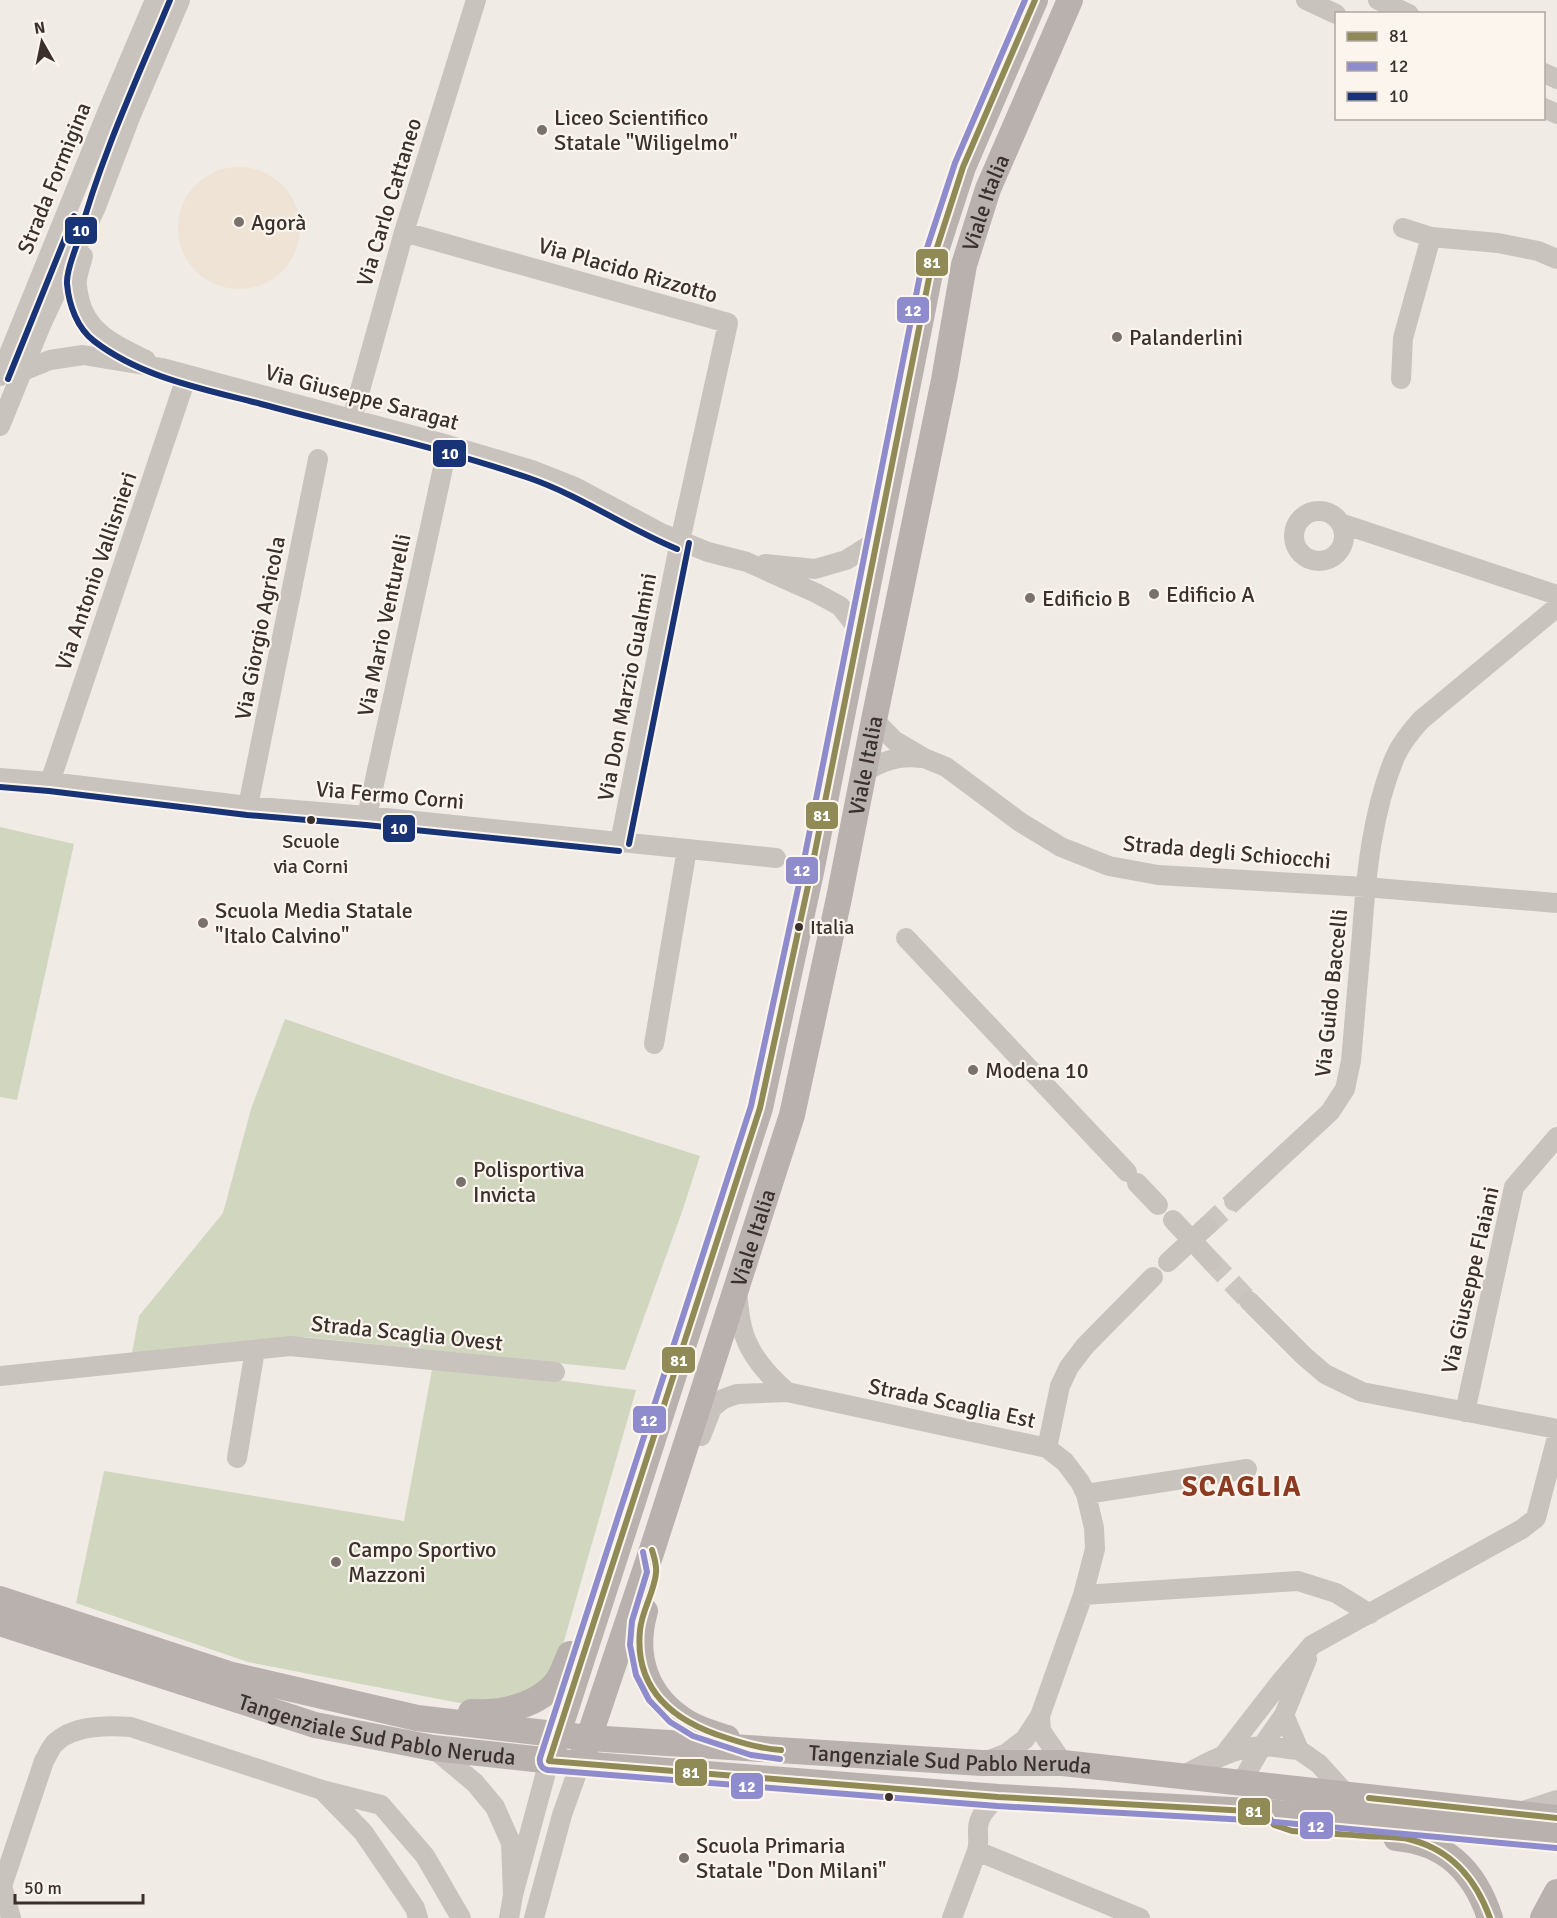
<svg xmlns="http://www.w3.org/2000/svg" width="1557" height="1918" viewBox="0 0 1557 1918" font-family="Signika,sans-serif">
	<style>
		.green { fill: #d1d6bf }
		.plaza { fill: #eee3d5 }
		.lines { fill: none; stroke-linecap: round; stroke-linejoin: round }
		.minor-tunnel { stroke: #ccc6c0; stroke-width: 20; stroke-dasharray: 20 10; stroke-linecap: butt }
		.minor { stroke: #c9c3be; stroke-width: 20 }
		.major { stroke: #b8b1ad; stroke-width: 26 }
		.bus-1-casing { stroke: #fbf5ee; stroke-width: 10 }
		.bus-2-casing { stroke: #fbf5ee; stroke-width: 10 }
		.bus-3-casing { stroke: #fbf5ee; stroke-width: 10 }
		.bus-1 { stroke: #908b56; stroke-width: 6 }
		.bus-2 { stroke: #8f8cce; stroke-width: 6 }
		.bus-3 { stroke: #193476; stroke-width: 6 }
		.poi-dot { fill: #7a716c; stroke: #fbf5ee; stroke-width: 2 }
		.bus-dot { fill: #3b302b; stroke: #fbf5ee; stroke-width: 2 }
		.labels { text-anchor: middle; dominant-baseline: central; stroke-width: 4.5; stroke-linejoin: round; paint-order: stroke }
		.bus-label { font-size: 20px; fill: #3b302b; stroke: #fbf5ee }
		.poi-label { font-size: 22px; fill: #3b302b; stroke: #fbf5ee; text-anchor: start }
		.street-label { font-size: 22px; fill: #3b302b; stroke: #fbf5ee }
		.district-label { font-size: 28px; font-weight: bold; letter-spacing: 1.5px; fill: #8c3b22; stroke: #fbf5ee }
		.line-badge { stroke: #fbf5ee; stroke-width: 2 }
		.badge-label { font-size: 16px; text-anchor: middle; font-weight: bold; fill: #fff }
	</style>
	<rect width="100%" height="100%" fill="#f0ebe5"/>
	<path class="green" d="M0,827L74,844L17,1100L0,1097Z
		M285,1019L454,1078L700,1156L683,1209L625,1370L306,1337L132,1353L139,1316L223,1213L251,1109Z
		M433,1364L636,1390L564,1641C549,1680 526,1703 482,1705C473,1705 463,1703 454,1702L248,1662L76,1603L104,1471L404,1521Z"/>
	<path class="plaza" d="M178 228a61 61 0 1 1 122 0a61 61 0 1 1-122 0Z"/>
	<g class="lines">
		<path class="minor-tunnel" d="M1207,1226L1234,1201
			M1211,1261L1249,1301"/>
		<path class="minor" d="M1306,0L1336,14
			M1378,0L1409,14
			M1544,73L1557,79
			M1544,108L1557,114
			M1403,228L1431,237L1498,243L1538,251L1557,259
			M404,232L728,323L680,541L620,842
			M83,256C81,264 78,272 77,279C76,285 78,292 79,298C86,333 117,346 146,360
			M23,371L50,360L83,355L162,368L448,445L532,470L575,487L661,533L708,552L747,562L816,593L840,606L859,630
			M0,376L109,108L155,0
			M1401,379L1403,338L1431,237
			M352,419L404,232L476,0
			M0,426L41,325L96,207L131,115L180,0
			M1294 536a25 25 0 1 1 50 0a25 25 0 1 1-50 0Z
			M1340,523L1557,595
			M765,564L815,569L846,560L878,540
			M874,720L895,741L924,758L946,767L1020,822L1061,847L1109,866L1158,875L1365,887L1557,903
			M863,773C882,761 899,755 921,758
			M0,778L50,782L248,806L367,816L776,858
			M50,782L187,375
			M248,806L318,459
			M367,816L448,445
			M906,938L1127,1172
			M654,1044L687,849
			M1137,1183L1158,1205
			M1234,1201L1330,1112L1345,1089L1351,1061C1355,1019 1358,976 1362,933C1366,875 1372,812 1395,757C1401,743 1411,731 1421,720L1557,607
			M1173,1220L1211,1261
			M1168,1262L1207,1226
			M737,1290C738,1302 739,1315 742,1327C748,1354 768,1375 787,1392
			M1249,1301L1304,1356L1325,1374L1362,1392L1557,1429
			M0,1376L290,1346L555,1372
			M1465,1412L1514,1187L1557,1137
			M701,1436L712,1408L723,1399L737,1394L787,1392L1047,1448L1065,1462L1080,1482L1086,1494L1094,1528L1095,1549L1083,1595L1040,1716L1025,1739L1007,1753L987,1761
			M1047,1448L1060,1386L1069,1367L1085,1346L1153,1277
			M237,1458L255,1350
			M1086,1494L1247,1469
			M1083,1595L1298,1581L1336,1593L1370,1614
			M1284,1715L1299,1750L1319,1764L1348,1796
			M1040,1716L1041,1731L1063,1763
			M433,1748L475,1783L495,1807L511,1843L513,1895
			M1223,1756L1282,1680L1312,1645L1522,1529L1536,1518L1557,1437
			M1182,1776C1206,1763 1233,1748 1261,1746C1273,1746 1287,1749 1299,1750
			M1241,1783L1262,1746L1284,1715L1307,1659
			M322,1790L363,1832L415,1908L418,1918
			M1520,1812L1557,1800
			M977,1851L1140,1918
			M2,1886L44,1761C47,1756 50,1749 54,1744C72,1725 106,1725 131,1727L322,1790L381,1805L425,1856L461,1918
			M0,1892L2,1886L11,1918
			M509,1918L513,1895L549,1761
			M534,1918L562,1815L580,1764
			M952,1918L977,1851C979,1844 978,1839 978,1831C977,1817 988,1806 998,1797"/>
		<g class="major">
			<path id="s1" d="M0,1599L232,1675L417,1718L589,1738L982,1763H1063L1557,1818"/>
			<path d="M645,1611C632,1657 646,1698 688,1723C700,1730 714,1734 727,1738"/>
			<path id="s2" d="M0,1623L315,1725L433,1748L580,1764L998,1797L1266,1812L1557,1839"/>
			<path d="M471,1712C500,1714 540,1706 558,1680C563,1673 566,1662 570,1654"/>
			<path d="M549,1761L760,1108L811,872L932,263L963,167L1035,0"/>
			<path id="s3" d="M580,1764L652,1550L792,1115L839,898L874,720L944,380L964,265L988,189L1070,0"/>
			<path d="M1396,1838C1446,1842 1475,1872 1490,1918"/>
			<path d="M1543,1918L1557,1892"/>
		</g>
		<defs>
			<path id="bus-1" d="M1035,0L963,167L932,263L811,872L760,1108L549,1761L998,1797L1266,1812L1274,1825L1292,1831C1317,1833 1341,1834 1366,1836C1381,1837 1398,1836 1412,1840C1453,1851 1476,1880 1490,1918
				M652,1550C654,1557 657,1565 656,1573C654,1593 642,1610 640,1630C634,1691 675,1722 727,1738C745,1744 762,1749 781,1750
				M1369,1798L1557,1818"/>
			<path id="bus-2" d="M1025,0L955,163L923,260L802,870L751,1106L540,1758C539,1764 542,1769 548,1770L997,1806L1265,1821L1556,1848
				M643,1552L647,1572L632,1621L630,1645L636,1675L649,1700L670,1722L693,1736L751,1755L780,1759"/>
			<path id="bus-3" d="M170,0C137,79 100,158 78,241C74,254 66,271 67,284C69,305 77,328 94,341C142,378 204,389 261,404C350,428 441,448 529,478C581,496 626,528 677,549
				M8,379L74,216
				M0,787L49,791L247,815L366,825L619,851
				M629,844L689,543"/>
		</defs>
		<use href="#bus-1" class="bus-1-casing"/>
		<use href="#bus-2" class="bus-2-casing"/>
		<use href="#bus-3" class="bus-3-casing"/>
		<use href="#bus-1" class="bus-1"/>
		<use href="#bus-2" class="bus-2"/>
		<use href="#bus-3" class="bus-3"/>
	</g>
	<g class="poi-dot">
		<circle cx="542" cy="130" r="6"/>
		<circle cx="239" cy="222" r="6"/>
		<circle cx="1117" cy="337" r="6"/>
		<circle cx="1154" cy="594" r="6"/>
		<circle cx="1030" cy="598" r="6"/>
		<circle cx="203" cy="923" r="6"/>
		<circle cx="973" cy="1070" r="6"/>
		<circle cx="461" cy="1182" r="6"/>
		<circle cx="336" cy="1562" r="6"/>
		<circle cx="684" cy="1858" r="6"/>
	</g>
	<g class="bus-dot">
		<circle cx="311" cy="820" r="5"/>
		<circle cx="799" cy="927" r="5"/>
		<circle cx="889" cy="1797" r="5"/>
	</g>
	<g class="labels">
		<g class="bus-label">
			<text x="311" y="841">Scuole<tspan x="311" dy="25">via Corni</tspan></text>
			<text x="810" y="927" text-anchor="start">Italia</text>
		</g>
		<g class="poi-label">
			<text x="554" y="117">Liceo Scientifico<tspan x="554" dy="25">Statale "Wiligelmo"</tspan></text>
			<text x="251" y="222">Agorà</text>
			<text x="1129" y="337">Palanderlini</text>
			<text x="1166" y="594">Edificio A</text>
			<text x="1042" y="598">Edificio B</text>
			<text x="215" y="910">Scuola Media Statale<tspan x="215" dy="25">"Italo Calvino"</tspan></text>
			<text x="985" y="1070">Modena 10</text>
			<text x="473" y="1169">Polisportiva<tspan x="473" dy="25">Invicta</tspan></text>
			<text x="348" y="1549">Campo Sportivo<tspan x="348" dy="25">Mazzoni</tspan></text>
			<text x="696" y="1845">Scuola Primaria<tspan x="696" dy="25">Statale "Don Milani"</tspan></text>
		</g>
		<g class="street-label">
			<text transform="translate(54 178) rotate(-68)">Strada Formigina</text>
			<text transform="translate(389 202) rotate(-73)">Via Carlo Cattaneo</text>
			<text stroke="none"><textPath href="#s3" startOffset="1616">Viale Italia</textPath></text>
			<text transform="translate(628 270) rotate(16)">Via Placido Rizzotto</text>
			<text transform="translate(362 397) rotate(15)">Via Giuseppe Saragat</text>
			<text transform="translate(96 571) rotate(-71)">Via Antonio Vallisnieri</text>
			<text transform="translate(384 625) rotate(-78)">Via Mario Venturelli</text>
			<text transform="translate(260 628) rotate(-79)">Via Giorgio Agricola</text>
			<text transform="translate(627 687) rotate(-79)">Via Don Marzio Gualmini</text>
			<text stroke="none"><textPath href="#s3" startOffset="1040">Viale Italia</textPath></text>
			<text transform="translate(390 795) rotate(5)">Via Fermo Corni</text>
			<text transform="translate(1227 852) rotate(5)">Strada degli Schiocchi</text>
			<text transform="translate(1331 993) rotate(-84)">Via Guido Baccelli</text>
			<text stroke="none"><textPath href="#s3" startOffset="554">Viale Italia</textPath></text>
			<text transform="translate(1470 1280) rotate(-77)">Via Giuseppe Flaiani</text>
			<text transform="translate(407 1333) rotate(6)">Strada Scaglia Ovest</text>
			<text transform="translate(952 1403) rotate(12)">Strada Scaglia Est</text>
			<text stroke="none"><textPath href="#s2" startOffset="393">Tangenziale Sud Pablo Neruda</textPath></text>
			<text stroke="none"><textPath href="#s1" startOffset="969">Tangenziale Sud Pablo Neruda</textPath></text>
		</g>
		<g class="district-label">
			<text x="1242" y="1487">SCAGLIA</text>
		</g>
	</g>
	<g class="line-badge">
		<rect x="64" y="216" width="34" height="29" rx="6" fill="#193476"/>
		<rect x="915" y="248" width="34" height="29" rx="6" fill="#908b56"/>
		<rect x="896" y="296" width="34" height="28" rx="6" fill="#8f8cce"/>
		<rect x="432" y="439" width="35" height="29" rx="6" fill="#193476"/>
		<rect x="805" y="801" width="34" height="29" rx="6" fill="#908b56"/>
		<rect x="382" y="814" width="34" height="29" rx="6" fill="#193476"/>
		<rect x="785" y="856" width="34" height="29" rx="6" fill="#8f8cce"/>
		<rect x="661" y="1346" width="35" height="28" rx="6" fill="#908b56"/>
		<rect x="632" y="1405" width="35" height="29" rx="6" fill="#8f8cce"/>
		<rect x="674" y="1758" width="34" height="29" rx="6" fill="#908b56"/>
		<rect x="730" y="1772" width="34" height="28" rx="6" fill="#8f8cce"/>
		<rect x="1237" y="1797" width="34" height="29" rx="6" fill="#908b56"/>
		<rect x="1299" y="1811" width="35" height="29" rx="6" fill="#8f8cce"/>
	</g>
	<g class="badge-label">
		<text x="81" y="236">10</text>
		<text x="932" y="268">81</text>
		<text x="913" y="316">12</text>
		<text x="450" y="459">10</text>
		<text x="822" y="821">81</text>
		<text x="399" y="834">10</text>
		<text x="802" y="876">12</text>
		<text x="679" y="1366">81</text>
		<text x="649" y="1426">12</text>
		<text x="691" y="1778">81</text>
		<text x="747" y="1792">12</text>
		<text x="1254" y="1817">81</text>
		<text x="1316" y="1832">12</text>
	</g>
	<rect x="1335" y="12" width="210" height="108" fill="#fbf5ee" stroke="#aea6a0" stroke-width="1.5"/>
	<rect x="1347" y="32" width="30" height="9" fill="#908b56" stroke="#aea6a0" stroke-width="1.5"/>
	<text x="1389" y="42" font-size="18" fill="#3b302b">81</text>
	<rect x="1347" y="62" width="30" height="9" fill="#8f8cce" stroke="#aea6a0" stroke-width="1.5"/>
	<text x="1389" y="72" font-size="18" fill="#3b302b">12</text>
	<rect x="1347" y="92" width="30" height="9" fill="#193476" stroke="#aea6a0" stroke-width="1.5"/>
	<text x="1389" y="102" font-size="18" fill="#3b302b">10</text>
	<g transform="translate(42 42) rotate(351)" stroke="#fbf5ee" stroke-width="4.5" paint-order="stroke">
	<path d="M0-4.5L10 22L0 15L-10 22Z" fill="#3b302b"/>
	<text y="-9" font-size="16" font-weight="bold" text-anchor="middle" fill="#3b302b">N</text>
	</g>
	<path d="M15 1894v9h128v-9" fill="none" stroke="#3b302b" stroke-width="3"/>
	<text x="24" y="1894" font-size="18" fill="#3b302b" stroke="#fbf5ee" stroke-width="4.5" paint-order="stroke">50 m</text>
</svg>
